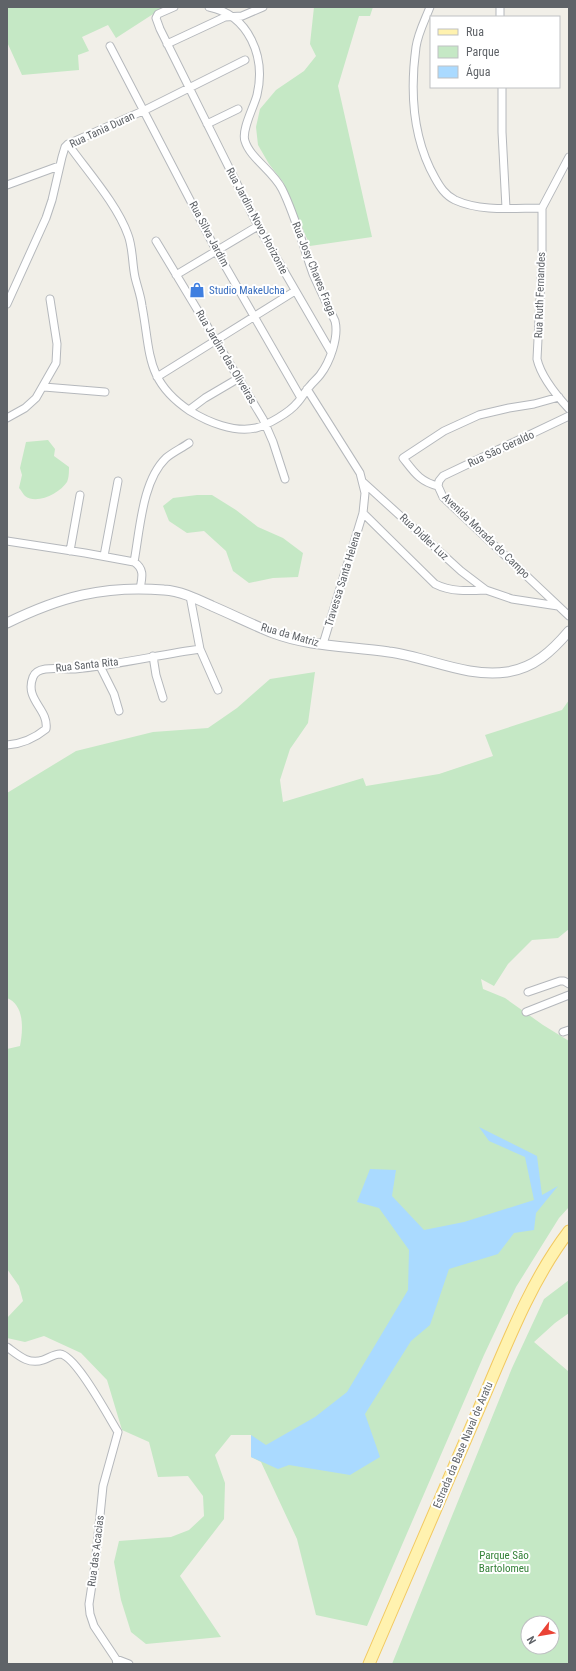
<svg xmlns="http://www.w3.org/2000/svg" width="576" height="1671" viewBox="0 0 576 1671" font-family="'Roboto Condensed',sans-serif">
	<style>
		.green { fill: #c5e8c5; fill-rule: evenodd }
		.water { fill: #aadaff }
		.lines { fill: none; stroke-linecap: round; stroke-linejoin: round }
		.minor-casing { stroke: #b5b8bc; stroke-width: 9 }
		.tertiary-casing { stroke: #b5b8bc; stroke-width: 11 }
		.primary-casing { stroke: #f2c960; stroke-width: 13 }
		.minor { stroke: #fff; stroke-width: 7 }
		.tertiary { stroke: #fff; stroke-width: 9 }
		.primary { stroke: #fff2af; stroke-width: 11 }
		.labels { text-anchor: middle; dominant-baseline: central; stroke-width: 4; stroke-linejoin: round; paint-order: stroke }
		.street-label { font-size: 11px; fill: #5f6368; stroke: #fff }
		.shop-label { font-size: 11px; fill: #366cbe; stroke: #fff; text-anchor: start }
		.park-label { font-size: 11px; fill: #348238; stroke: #fff }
	</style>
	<rect width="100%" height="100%" fill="#f1efe8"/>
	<path class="green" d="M7,7H164L116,38L108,25L82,37L89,51L78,55L79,70L22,75L7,42Z
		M314,7H373L370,16H359L338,86L372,237L310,246L283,182L269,164L258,145L256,127L260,109L276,90L304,71L316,56L310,44Z
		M48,440L55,449L54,456L69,467C69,471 69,478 67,482C60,493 37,505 25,496C23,494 21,490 19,488L22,475L20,468L26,442Z
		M197,495H212L236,510L258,527L283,538L303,553L298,577L273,578L249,583L233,571L226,551L204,531L187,533L169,521L163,506L173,498Z
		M315,672L308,723L290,749L280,780L283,802L363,778L366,786L439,774L493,756L485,735L562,710L569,700V929L558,938L532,940L508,964L494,986L481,979L483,989L505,998L543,1025L569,1041V1207L559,1218L516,1287L484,1355L367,1626L316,1615L297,1539L261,1462L251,1457V1435H231L215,1455L225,1483L224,1519L180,1576L221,1637L146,1644L131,1632L121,1600L114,1562L119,1541L171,1537L189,1530L204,1516L203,1496L188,1476L158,1477L149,1442L122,1430L107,1380L81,1353L44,1336L25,1342L7,1338V1318L23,1301L19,1286L7,1269V1049L20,1046C23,1031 25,1005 7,998V793L76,751L153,732L208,728L237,708L270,679Z
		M569,1280V1313L555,1323L534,1342L568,1371L569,1375V1664H392L512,1368L544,1299ZM528,1623H552V1647H528Z"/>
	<path class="water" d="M479,1127L537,1156L542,1195L558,1186L536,1213L534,1230L514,1233L498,1254L449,1269L430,1325L411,1341L365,1414L380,1457L350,1475L289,1465L278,1469L251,1457V1435L266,1445L315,1417L347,1392L408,1290L409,1250L379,1208L357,1202L370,1169L396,1170L392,1196L424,1230L464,1222L534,1200L525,1157L489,1141Z"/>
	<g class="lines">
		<defs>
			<path id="minor" d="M174,7L158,14L156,18L160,29L258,226L331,352
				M430,7C425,20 418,33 416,47C410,91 413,139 435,178C440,187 445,195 455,200C481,212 514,208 542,208V259L537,359C541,377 557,396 569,409
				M500,17V7
				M167,44L225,17L242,16L263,7
				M110,46L216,250L301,398
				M502,87V132L506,208
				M207,124L238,109
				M68,144C87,171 117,204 128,235C133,248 132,263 135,277C137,286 141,296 142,306C151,353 145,381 190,411C208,422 234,433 256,428C268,425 290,412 297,403C302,398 305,391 310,386C313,382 317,379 320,375C330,362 339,337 335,321C328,306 320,290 313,274C303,246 295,215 282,189C273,171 250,158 245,141C241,130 254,107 257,95C266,57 249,15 209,7
				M7,185L59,166
				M542,208L569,157
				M156,241L263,419L273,442L285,479
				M176,275L258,226
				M7,304L46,218L52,200L62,157L65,147L68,144L145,110L245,60
				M157,377L295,291
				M44,387L105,392
				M307,389L360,473L365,493L363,513L323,644
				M189,410L205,398L239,378
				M7,418L25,408L36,398L56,363L57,344L50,299
				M363,482L461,571L486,590L512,599L558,606
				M438,486C420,482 414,472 403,458L444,431L479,415L509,408L534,404L559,397
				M438,486L443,497L569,616
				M438,486L439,481L443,476L569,416
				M363,513L435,584C451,592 468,591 486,590
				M7,541L85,553L134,562C145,569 142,578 140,589
				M70,551L80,495
				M104,556L118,481
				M134,562C140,530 142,481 166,458C173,452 182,448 189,443
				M190,596L200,649L218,690
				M153,656L156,675L163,698
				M100,666L114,694L119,711
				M7,745C21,744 35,738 46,729C49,709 24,700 33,677C38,664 64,670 75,669C117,665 158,655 200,649
				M528,992L560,981H564L569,984
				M526,1012L569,995
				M563,1032L569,1030
				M7,1347C18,1355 28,1365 43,1360C49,1358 54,1354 60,1354C76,1355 109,1418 118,1432L103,1486L95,1565L89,1604L90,1614L94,1626L116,1659L117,1664
				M116,1659L129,1664"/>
			<path id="tertiary" d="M7,623C60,597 104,585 164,590C181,591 197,599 212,606C233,615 253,625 273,633C310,647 350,646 389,652C428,657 467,678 507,672C534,668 552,651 569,631"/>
			<path id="primary" d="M369,1664C406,1580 441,1495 478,1411C504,1351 529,1283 569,1231"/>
		</defs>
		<use href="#minor" class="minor-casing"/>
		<use href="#tertiary" class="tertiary-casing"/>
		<use href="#primary" class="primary-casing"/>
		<use href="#minor" class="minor"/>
		<use href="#tertiary" class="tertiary"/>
		<use href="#primary" class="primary"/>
	</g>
	<defs>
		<symbol id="shop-bare" viewBox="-9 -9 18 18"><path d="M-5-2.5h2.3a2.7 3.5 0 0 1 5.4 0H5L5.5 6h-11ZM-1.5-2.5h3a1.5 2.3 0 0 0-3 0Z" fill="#3f7fe0" stroke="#fff" stroke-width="2.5" paint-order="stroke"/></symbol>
	</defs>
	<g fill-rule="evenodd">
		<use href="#shop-bare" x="186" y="279" width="22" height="22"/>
	</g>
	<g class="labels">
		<g class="street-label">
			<text transform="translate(102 130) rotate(-25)">Rua Tania Duran</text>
			<text transform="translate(257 221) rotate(62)">Rua Jardim Novo Horizonte</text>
			<text transform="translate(209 234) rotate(62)">Rua Silva Jardim</text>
			<text transform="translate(314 269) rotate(68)">Rua Josy Chaves Fraga</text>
			<text transform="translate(540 295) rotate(-88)">Rua Ruth Fernandes</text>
			<text transform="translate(226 357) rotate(59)">Rua Jardim das Oliveiras</text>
			<text transform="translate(501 449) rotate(-25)">Rua São Geraldo</text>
			<text transform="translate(486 536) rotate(44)">Avenida Morada do Campo</text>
			<text transform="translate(424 537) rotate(43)">Rua Didler Luz</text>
			<text transform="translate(343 579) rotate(-73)">Travessa Santa Helena</text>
			<text transform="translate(290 635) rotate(16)">Rua da Matriz</text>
			<text transform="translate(87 665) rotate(-6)">Rua Santa Rita</text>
			<text transform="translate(463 1445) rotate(-67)">Estrada da Base Naval de Aratu</text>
			<text transform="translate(96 1551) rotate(-83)">Rua das Acacias</text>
		</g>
		<g class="shop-label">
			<text x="209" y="290">Studio MakeUcha</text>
		</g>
		<g class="park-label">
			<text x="504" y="1555">Parque São<tspan x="504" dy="13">Bartolomeu</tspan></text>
		</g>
	</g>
	<rect width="576" height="1671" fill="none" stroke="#5f6368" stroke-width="16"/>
	<rect x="430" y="16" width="130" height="72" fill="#ffffff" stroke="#bfc1c3"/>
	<rect x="438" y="29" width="20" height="6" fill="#fff2af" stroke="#bfc1c3"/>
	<text x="466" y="36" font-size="12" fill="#5f6368">Rua</text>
	<rect x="438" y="46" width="20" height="12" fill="#c5e8c5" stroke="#bfc1c3"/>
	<text x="466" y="56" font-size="12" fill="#5f6368">Parque</text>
	<rect x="438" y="66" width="20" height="12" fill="#aadaff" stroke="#bfc1c3"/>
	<text x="466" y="76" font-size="12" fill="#5f6368">Água</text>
	<g transform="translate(540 1635) rotate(239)"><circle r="19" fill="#ffffff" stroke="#bfc1c3"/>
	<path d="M0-3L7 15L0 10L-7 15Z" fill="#ea4335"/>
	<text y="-6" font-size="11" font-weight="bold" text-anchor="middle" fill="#5f6368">N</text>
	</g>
</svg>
